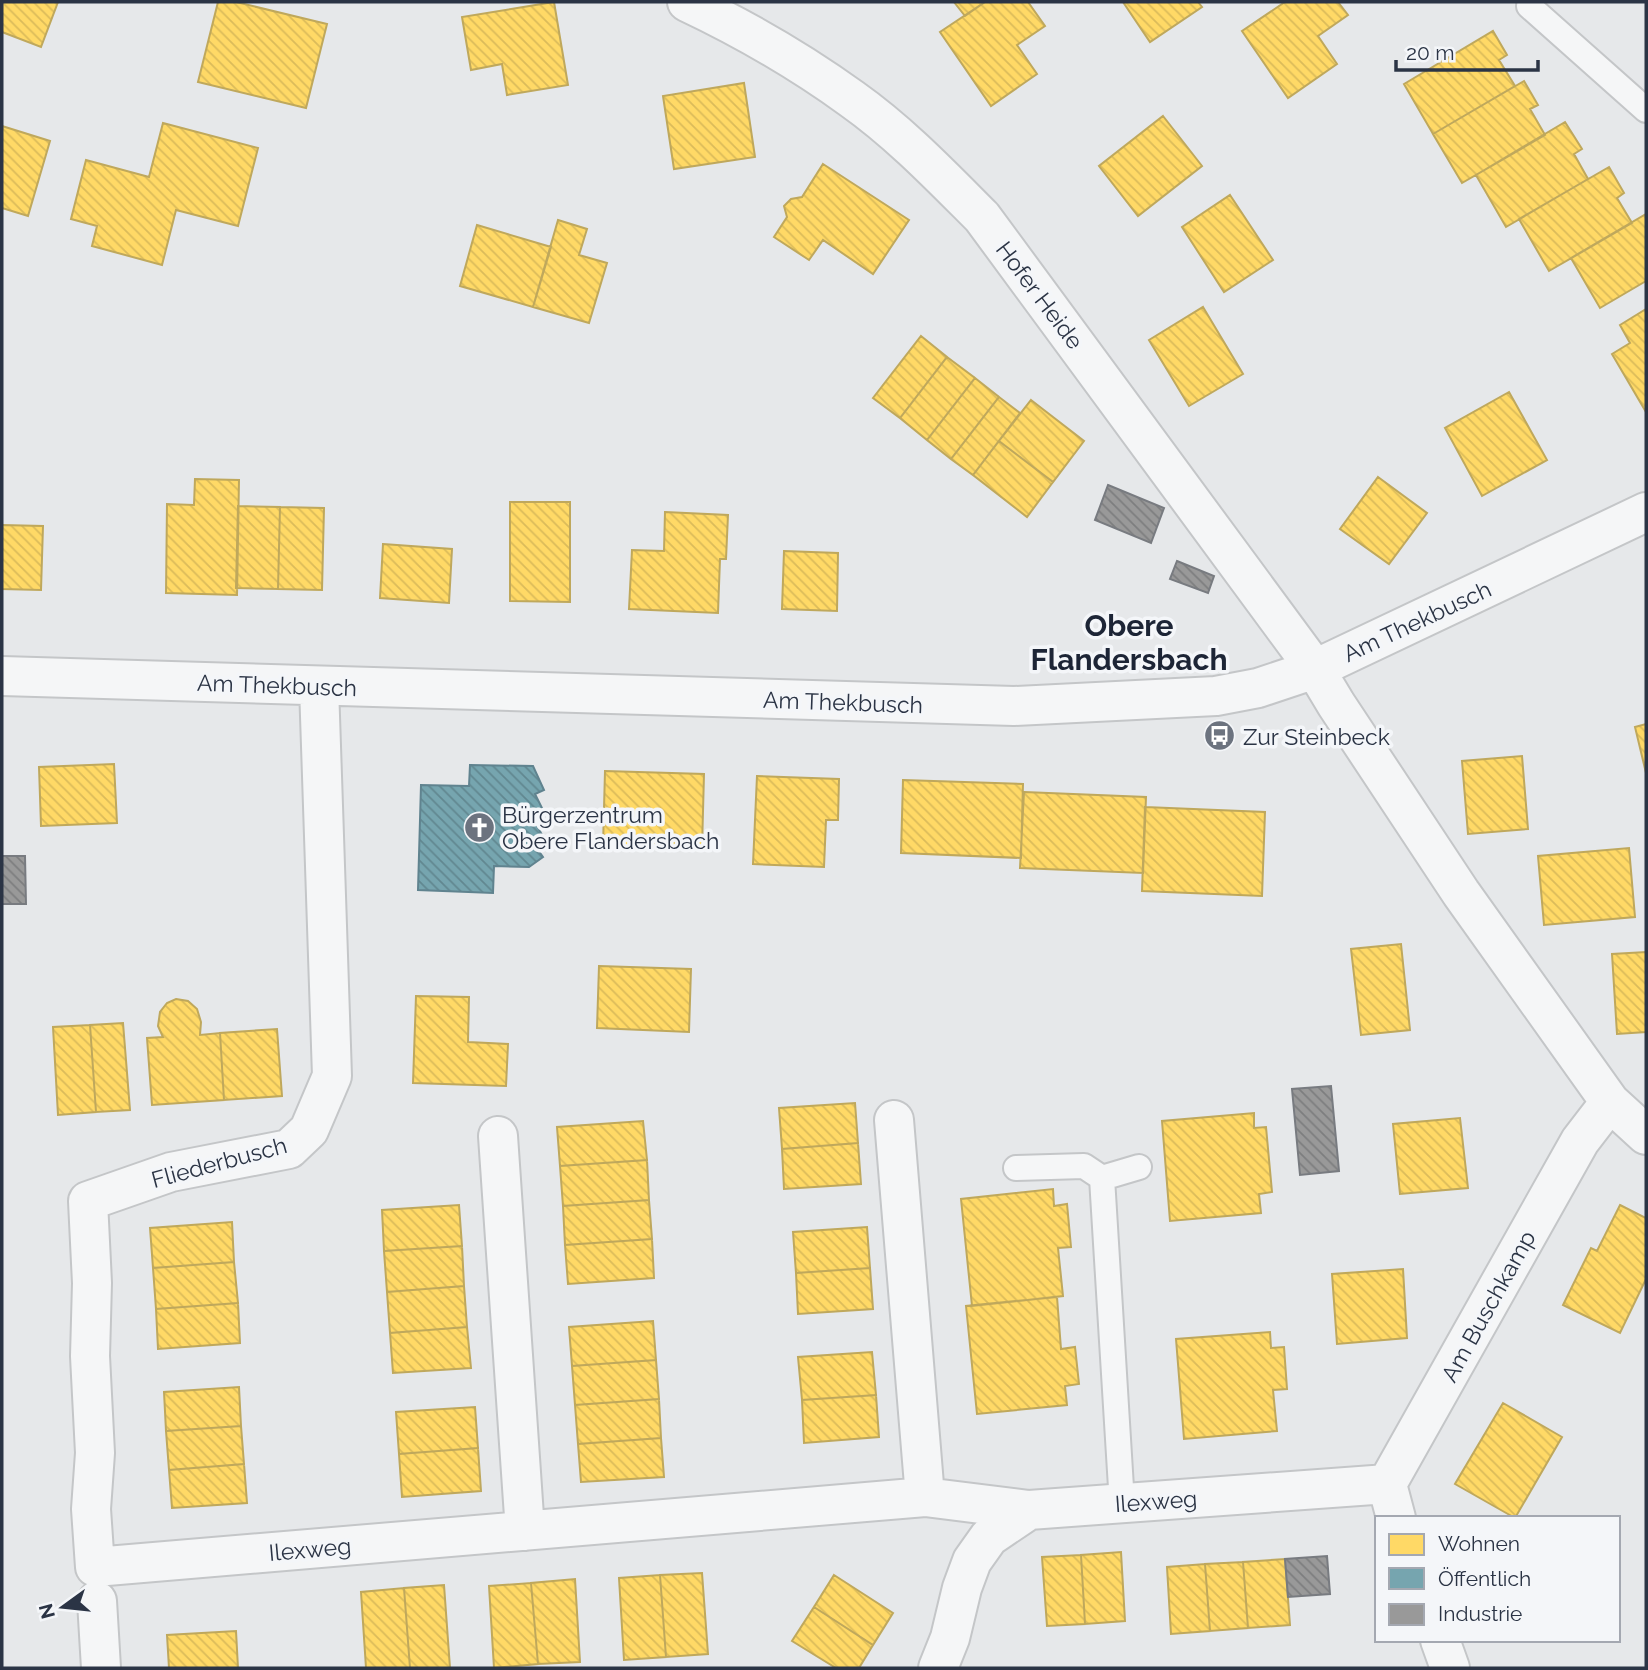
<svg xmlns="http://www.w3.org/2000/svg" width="1648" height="1670" viewBox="0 0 1648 1670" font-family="Raleway,sans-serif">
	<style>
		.homes { fill: url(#homes-back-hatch); stroke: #bfa85c; stroke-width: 2 }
		.public { fill: url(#public-back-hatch); stroke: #60838f; stroke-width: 2 }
		.industry { fill: url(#industry-back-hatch); stroke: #787b80; stroke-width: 2 }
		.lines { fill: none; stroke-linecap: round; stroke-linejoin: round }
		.lane-casing { stroke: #c4c6c8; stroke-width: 28 }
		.street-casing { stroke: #c4c6c8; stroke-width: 42 }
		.lane { stroke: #f5f6f7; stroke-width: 24 }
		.street { stroke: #f5f6f7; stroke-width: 38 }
		.labels { text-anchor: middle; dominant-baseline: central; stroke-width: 7; stroke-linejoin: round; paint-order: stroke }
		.street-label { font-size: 23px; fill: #2b3445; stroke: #f4f6f9 }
		.poi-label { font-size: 23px; fill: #2b3445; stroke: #f4f6f9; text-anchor: start }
		.district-label { font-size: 30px; font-weight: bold; fill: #1d2536; stroke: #f4f6f9 }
	</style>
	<defs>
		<pattern id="homes-back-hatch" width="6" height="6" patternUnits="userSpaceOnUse" patternTransform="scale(1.75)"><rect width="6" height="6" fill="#ffd966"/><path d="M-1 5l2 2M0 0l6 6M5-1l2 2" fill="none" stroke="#dbbb5a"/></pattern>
		<pattern id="public-back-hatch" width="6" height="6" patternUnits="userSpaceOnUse" patternTransform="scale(1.75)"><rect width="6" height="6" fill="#76a5af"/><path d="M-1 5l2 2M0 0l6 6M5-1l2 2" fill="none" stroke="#618790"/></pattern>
		<pattern id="industry-back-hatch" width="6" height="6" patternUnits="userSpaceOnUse" patternTransform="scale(1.75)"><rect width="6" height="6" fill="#999"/><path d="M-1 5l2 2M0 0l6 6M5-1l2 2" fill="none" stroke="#7d7e7f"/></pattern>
	</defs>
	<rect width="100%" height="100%" fill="#e6e8ea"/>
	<path class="homes" d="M2,2H58L41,47L2,32Z
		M218,2H236L327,24L306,108L198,82Z
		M554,2L568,85L507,95L502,64L471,70L462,17Z
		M954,2H985L965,16Z
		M985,2H1028L1045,26L1017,45L1037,74L991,106L940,32Z
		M1123,2H1198L1202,7L1150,42Z
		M1285,2H1338L1348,15L1318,36L1337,64L1288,98L1242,31Z
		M1493,31L1507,55L1499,60L1515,86L1433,134L1404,84Z
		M1524,81L1538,105L1530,109L1545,135L1462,183L1433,134Z
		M744,83L755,157L674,169L663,96Z
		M1163,116L1202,166L1138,216L1099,166Z
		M1565,122L1582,149L1574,154L1588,179L1506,227L1476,175Z
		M163,123L258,148L238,226L176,210L162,265L92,246L97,226L71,219L86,160L149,177Z
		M2,126L50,141L28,216L2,208Z
		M823,164L909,220L873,274L823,240L809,260L774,237L787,217L784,206L791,199L802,197Z
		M1609,167L1624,193L1617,198L1632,223L1549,271L1519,219Z
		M1230,195L1273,260L1224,292L1182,227Z
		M1646,214V281L1600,308L1571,258Z
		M558,220L587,229L579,255L607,263L589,323L533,307Z
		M477,225L551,247L533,307L460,286Z
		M1203,307L1243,374L1189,406L1149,340Z
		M1646,309V412L1612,354L1630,343L1620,325Z
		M921,336L947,357L900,418L873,398Z
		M947,357L975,378L927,440L900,418Z
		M975,378L999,397L951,459L927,440Z
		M1509,392L1547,460L1482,496L1445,428Z
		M999,397L1020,413L973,475L951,459Z
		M1031,400L1084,441L1053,482L999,441Z
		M999,441L1053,482L1027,517L973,475Z
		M1378,477L1427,513L1389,564L1340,529Z
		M195,479L239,480L237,595L166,593L167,504L194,505Z
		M510,502H570V602L510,601Z
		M238,506L280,507L278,589L236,588Z
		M280,507L324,508L322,590L278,589Z
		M665,512L728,515L726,559H720L718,613L629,609L632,550L664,551Z
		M2,525L43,526L41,590L2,589Z
		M383,544L452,549L449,603L380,598Z
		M784,551L838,553L837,611L782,609Z
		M1646,724V773L1635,727Z
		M1522,756L1528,829L1468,834L1462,761Z
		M114,764L117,823L41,826L39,767Z
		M605,771L704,774L702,849L603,846Z
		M757,776L839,779L838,820H826L824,867L753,864Z
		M903,780L1023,784L1021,858L901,853Z
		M1024,792L1146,797L1143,873L1020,868Z
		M1145,807L1265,812L1262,896L1142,891Z
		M1629,848L1635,917L1544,925L1538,856Z
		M1401,944L1410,1030L1361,1035L1351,949Z
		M1646,952V1032L1617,1034L1612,954Z
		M599,966L691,969L689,1032L597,1028Z
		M416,996L469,997L468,1042L508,1044L506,1086L413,1083Z
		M176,999L188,1001L197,1009L201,1022L200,1035L220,1033L224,1100L152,1105L147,1038L163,1037L158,1026L160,1012L167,1003Z
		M123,1023L130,1110L96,1112L90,1025Z
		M90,1025L96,1112L58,1115L53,1027Z
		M277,1029L282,1096L224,1100L220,1033Z
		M855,1103L858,1143L782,1149L779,1108Z
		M1254,1113V1128L1266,1127L1272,1192L1259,1194L1261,1213L1170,1221L1162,1121Z
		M1460,1118L1468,1188L1400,1194L1393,1124Z
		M643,1121L647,1160L560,1166L557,1127Z
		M858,1143L861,1184L784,1189L782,1149Z
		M647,1160L649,1200L563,1206L560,1166Z
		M1053,1189L1054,1206L1067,1204L1071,1247L1058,1248L1063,1296L972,1306L961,1199Z
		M649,1200L652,1239L565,1245L563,1206Z
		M459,1205L462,1246L384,1251L382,1210Z
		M1620,1205L1646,1218V1279L1620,1333L1563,1305L1591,1248L1597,1251Z
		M232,1222L234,1262L153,1268L150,1228Z
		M867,1227L870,1268L796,1273L793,1232Z
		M652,1239L654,1278L568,1284L565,1245Z
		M462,1246L464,1286L387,1292L384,1251Z
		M234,1262L238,1303L156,1309L153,1268Z
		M870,1268L873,1309L798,1314L796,1273Z
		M1403,1269L1407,1338L1337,1344L1332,1274Z
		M464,1286L467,1327L390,1333L387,1292Z
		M1057,1297L1061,1349L1075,1347L1079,1384L1065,1386L1067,1405L977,1414L966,1306Z
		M238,1303L240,1343L158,1349L156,1309Z
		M653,1321L656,1360L572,1366L569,1327Z
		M467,1327L471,1368L393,1373L390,1333Z
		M1270,1332L1271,1348L1284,1347L1287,1389L1273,1390L1277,1431L1184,1439L1176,1339Z
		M872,1352L876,1395L802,1400L798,1357Z
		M656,1360L659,1399L575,1405L572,1366Z
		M239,1387L241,1426L166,1431L164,1392Z
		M876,1395L879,1437L804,1443L802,1400Z
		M659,1399L661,1438L578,1444L575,1405Z
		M1503,1403L1562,1437L1515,1518L1455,1484Z
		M475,1407L478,1448L399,1454L396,1412Z
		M241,1426L244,1464L169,1470L166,1431Z
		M661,1438L664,1477L581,1482L578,1444Z
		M478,1448L481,1491L402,1497L399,1454Z
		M244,1464L247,1503L172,1508L169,1470Z
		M1121,1552L1125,1621L1085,1624L1081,1555Z
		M1081,1555L1085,1624L1047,1626L1042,1557Z
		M1285,1559L1290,1625L1248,1628L1243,1562Z
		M1243,1562L1248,1628L1210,1631L1205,1564Z
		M1205,1564L1210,1631L1171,1634L1167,1567Z
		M702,1573L708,1654L666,1657L660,1575Z
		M660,1575L666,1657L624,1660L619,1578Z
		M834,1575L893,1613L873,1645L814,1607Z
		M575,1579L580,1662L538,1664L531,1583Z
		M531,1583L538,1664L494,1668L489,1586Z
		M444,1585L450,1668H410L404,1588Z
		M404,1588L410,1668H366L361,1592Z
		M814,1607L873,1645L859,1668H836L792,1641Z
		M236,1631L238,1668H169L167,1635Z"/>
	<path class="public" d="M470,765L533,766L544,790L535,794L543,810L532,816L543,837L533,843L543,857L529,867L494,866L493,893L418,890L421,785L469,786Z"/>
	<path class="industry" d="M1108,485L1164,508L1151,543L1095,520Z
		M1177,561L1214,576L1208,593L1170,579Z
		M2,856H25L26,904H2Z
		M1331,1086L1339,1171L1300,1175L1292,1089Z
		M1327,1556L1330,1594L1288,1597L1285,1559Z"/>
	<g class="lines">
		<defs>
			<path id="lane" d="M1529,6L1646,110
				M1016,1168L1084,1166L1102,1178L1122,1504
				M1102,1178L1139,1167"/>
			<path id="street" d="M687,2C744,29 801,62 852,99C900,133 941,176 982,217L1315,669L1336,704L1461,893L1610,1102L1646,1135
				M2,676L1014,706L1216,696L1258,688L1315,669L1646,512
				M319,686L332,1076L309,1130L289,1149L171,1172L88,1201L92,1283L90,1356L95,1453L91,1509L95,1567L925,1497L1029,1510L1387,1484
				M894,1120L925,1497
				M498,1136L525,1531
				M1396,1518L1387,1484L1580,1141L1610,1102
				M97,1601L101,1668
				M1440,1640L1450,1668
				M938,1668L950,1638L962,1588L972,1561L989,1537L1029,1510"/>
		</defs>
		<use href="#lane" class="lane-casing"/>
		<use href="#street" class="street-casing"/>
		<use href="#lane" class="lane"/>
		<use href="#street" class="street"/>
	</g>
	<defs>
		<symbol id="bus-disc" viewBox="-11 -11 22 22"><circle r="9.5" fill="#6c737f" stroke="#f4f6f9"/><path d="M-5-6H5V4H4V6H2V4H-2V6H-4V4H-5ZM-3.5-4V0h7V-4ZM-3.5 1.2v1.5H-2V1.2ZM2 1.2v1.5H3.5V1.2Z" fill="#fff"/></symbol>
		<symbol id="church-disc" viewBox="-11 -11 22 22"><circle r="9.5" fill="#6c737f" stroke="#f4f6f9"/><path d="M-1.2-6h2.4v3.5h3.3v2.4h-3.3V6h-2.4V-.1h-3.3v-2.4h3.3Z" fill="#fff"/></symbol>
	</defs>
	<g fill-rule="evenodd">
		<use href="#bus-disc" x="1202" y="718" width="35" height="35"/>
		<use href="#church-disc" x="462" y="810" width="35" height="35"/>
	</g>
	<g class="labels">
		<g class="street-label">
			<text transform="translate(1040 295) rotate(53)">Hofer Heide</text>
			<text transform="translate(1417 621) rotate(-25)">Am Thekbusch</text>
			<text transform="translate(277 685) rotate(2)">Am Thekbusch</text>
			<text transform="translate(843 702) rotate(2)">Am Thekbusch</text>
			<text transform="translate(219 1162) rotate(-15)">Fliederbusch</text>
			<text transform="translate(1488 1306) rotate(-61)">Am Buschkamp</text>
			<text transform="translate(1156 1501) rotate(-4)">Ilexweg</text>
			<text transform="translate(310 1549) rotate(-5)">Ilexweg</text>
		</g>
		<g class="poi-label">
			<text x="1243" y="736">Zur Steinbeck</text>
			<text x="502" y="814">Bürgerzentrum<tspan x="502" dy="26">Obere Flandersbach</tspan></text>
		</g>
		<g class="district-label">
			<text x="1129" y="625">Obere<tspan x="1129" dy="34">Flandersbach</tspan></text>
		</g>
	</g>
	<rect width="1648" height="1670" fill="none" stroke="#2b3445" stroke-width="7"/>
	<rect x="1375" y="1516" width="245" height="126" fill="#f4f6f9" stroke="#a4a8b1" stroke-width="2"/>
	<rect x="1389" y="1534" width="35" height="21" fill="#ffd966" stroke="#a4a8b1" stroke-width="2"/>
	<text x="1438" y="1551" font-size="21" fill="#2b3445">Wohnen</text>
	<rect x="1389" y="1568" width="35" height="21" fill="#76a5af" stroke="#a4a8b1" stroke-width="2"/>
	<text x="1438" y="1586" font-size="21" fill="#2b3445">Öffentlich</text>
	<rect x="1389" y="1604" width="35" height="21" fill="#999999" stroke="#a4a8b1" stroke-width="2"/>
	<text x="1438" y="1621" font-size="21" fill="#2b3445">Industrie</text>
	<g transform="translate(63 1607) rotate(255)" stroke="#f4f6f9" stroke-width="5" paint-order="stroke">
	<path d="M0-5L12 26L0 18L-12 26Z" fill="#2b3445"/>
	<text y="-10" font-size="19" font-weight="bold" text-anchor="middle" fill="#2b3445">N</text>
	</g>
	<path d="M1396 60v10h142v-10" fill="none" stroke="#2b3445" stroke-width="3.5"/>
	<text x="1406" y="60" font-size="21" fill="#2b3445" stroke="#f4f6f9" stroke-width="5" paint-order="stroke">20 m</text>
</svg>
